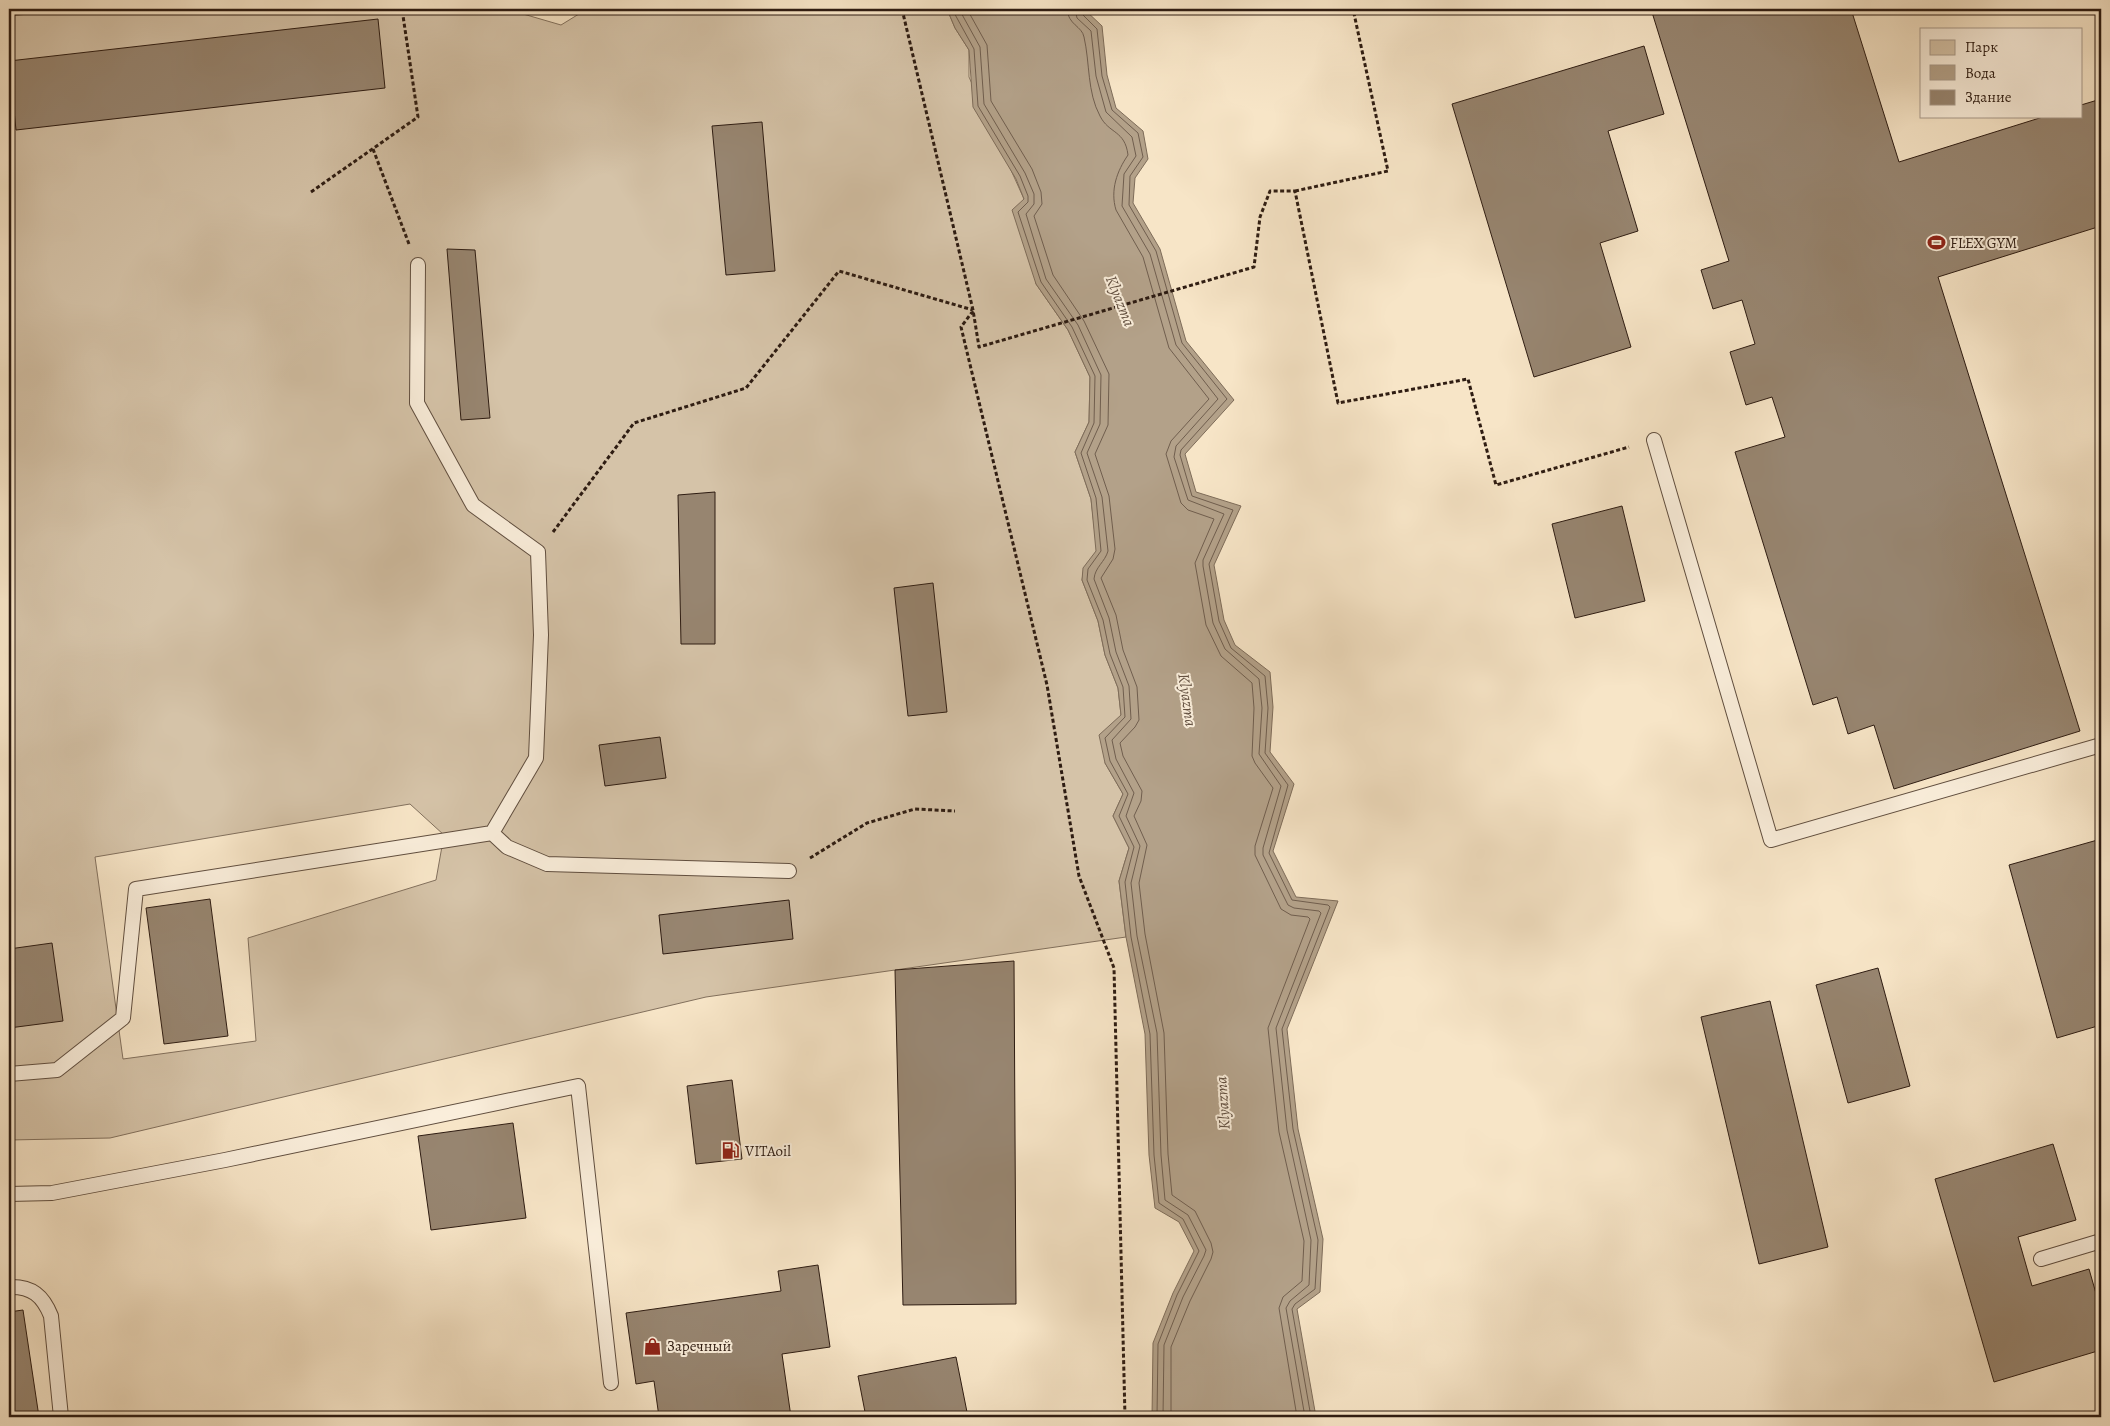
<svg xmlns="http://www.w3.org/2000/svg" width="2110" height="1426" viewBox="0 0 2110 1426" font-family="Alegreya,serif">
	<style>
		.green { fill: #d5c3a8; stroke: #82705d; fill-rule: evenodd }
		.water { fill: #b3a189; stroke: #7e6c59 }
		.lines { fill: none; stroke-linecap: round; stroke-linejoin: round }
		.shore { stroke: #705e4e; stroke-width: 1 }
		.building { fill: #978570; stroke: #2e1c12 }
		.lane-casing { stroke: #604e3f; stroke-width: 16 }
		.path { stroke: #2e1c12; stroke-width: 3; stroke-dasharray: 4 2.5; stroke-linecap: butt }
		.lane { stroke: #faeedb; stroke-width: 14 }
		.labels { text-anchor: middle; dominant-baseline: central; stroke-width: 4; stroke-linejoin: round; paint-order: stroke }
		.poi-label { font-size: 15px; fill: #2e1c12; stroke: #faeedb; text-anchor: start }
		.water-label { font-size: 16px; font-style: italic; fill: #635142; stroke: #faeedb }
	</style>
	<rect width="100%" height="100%" fill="#f7e5c7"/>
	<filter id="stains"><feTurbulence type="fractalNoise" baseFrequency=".004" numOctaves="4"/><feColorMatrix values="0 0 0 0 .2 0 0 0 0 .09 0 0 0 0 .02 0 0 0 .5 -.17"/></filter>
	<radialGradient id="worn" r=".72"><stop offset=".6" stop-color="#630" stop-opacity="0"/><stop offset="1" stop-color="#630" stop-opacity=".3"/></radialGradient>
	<path class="green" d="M77,9H506L561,25L587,9H947L955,28L969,50V77L1024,199L1036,284L1068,330L1090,377L1089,422L1075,452L1091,499L1097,551L1084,568L1082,580L1098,621L1105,655L1118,688L1121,715L1105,763L1123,794L1113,816L1129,848L1119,881L1126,937L706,997L110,1138L9,1140V16ZM410,804L444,835L436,880L248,938L256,1041L123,1059L95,857Z"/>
	<path class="water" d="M947,9H1084L1102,26L1107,75L1116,108L1143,131L1148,159L1135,178L1133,203L1160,249L1186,341L1234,400L1185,454L1196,492L1241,506L1214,565L1224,620L1235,645L1270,672L1273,707L1270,752L1294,784L1273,851L1296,897L1338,901L1287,1029L1298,1129L1323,1239L1320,1292L1297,1309L1316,1417H1152L1153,1343L1173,1293L1194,1251L1179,1222L1155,1208L1149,1155L1145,1034L1126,937L1119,881L1129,848L1113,816L1123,794L1105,763L1099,735L1121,715L1118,688L1105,655L1098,621L1082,580L1083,568L1096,551L1091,499L1075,452L1089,422L1090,377L1068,330L1036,284L1012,210L1024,199L1016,179L973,107L969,50L955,28Z"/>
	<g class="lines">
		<path class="shore" d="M952,9L974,49L978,106L1020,176L1028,196V202L1018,212L1041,282L1072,327L1095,376L1094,423L1081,453L1096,498L1101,551L1088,569L1087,580L1103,620L1110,654L1123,687L1125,717L1105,738L1110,761L1128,794L1119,816L1134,847L1125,882L1131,937L1150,1034L1154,1155L1159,1203L1183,1219L1199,1251L1177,1295L1158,1344L1157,1417
			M959,9L980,47L984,104L1025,173L1034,194V204L1026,214L1046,279L1078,325L1101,375L1100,424L1087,453L1102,497L1108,551C1105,562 1095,567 1094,579L1109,618L1116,652L1129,686L1131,719L1112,740L1116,759L1134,793L1126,816L1140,846L1131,883L1137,936L1157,1033L1161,1155L1165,1200L1188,1215L1206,1250L1204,1256L1183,1297L1164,1345L1163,1417
			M967,9L987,45L991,101L1032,169L1041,192L1042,204L1034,216L1053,275L1084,321L1109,374L1108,425L1095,454L1109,496L1115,549L1113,559L1101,578L1116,615L1123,650L1137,687L1139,720L1135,727L1120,743L1123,756L1142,791L1141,801L1134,816L1147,845L1139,883L1145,934L1164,1033L1168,1154L1172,1195L1195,1211L1211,1243L1213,1252L1211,1259L1190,1301L1171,1347V1417
			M1067,9C1068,25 1082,26 1084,37C1090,63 1087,92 1100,116C1109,134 1125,130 1128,155C1117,171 1110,190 1116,210L1143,257L1169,348L1209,399L1171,441L1166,454L1181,503L1188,510L1214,519L1195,563L1206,625L1221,656L1252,683L1254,708L1252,756L1255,763L1273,788L1255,846V855L1281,909L1291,915L1308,917L1310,919L1268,1028L1279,1132L1304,1241L1302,1281L1283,1297L1279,1308L1297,1417
			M1075,9L1077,18L1091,31L1096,76L1106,112L1132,137L1136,156L1124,174L1122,206L1150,254L1176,345L1218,399L1176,446L1174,457L1188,500L1224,514L1203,560V566L1213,623L1225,649L1259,679L1262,708L1259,754L1281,786L1263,848V855L1288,905L1294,908L1319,911L1321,913L1276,1028L1287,1130L1311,1240L1309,1285L1290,1301L1286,1308L1305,1417
			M1081,9L1082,14L1097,29L1102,76L1112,110L1138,133L1143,157L1130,176L1129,205L1156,251L1182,343L1227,399L1181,450L1180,455L1192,496L1233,510L1209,564L1219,621L1231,648L1265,676L1268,708L1265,753L1288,785L1269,853L1292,900L1328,905L1330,907L1282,1029L1293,1129L1318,1240L1315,1289L1295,1304L1292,1309L1311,1417"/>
	</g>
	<path class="building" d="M1651,9H1851L1899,162L2046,116H2081V105L2101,99V226L1938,277L2080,731L1894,789L1874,725L1848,734L1837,697L1813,705L1735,452L1785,437L1772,397L1746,405L1730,352L1755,344L1742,300L1713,309L1701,270L1729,261Z
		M378,19L385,88L16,130L9,61Z
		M1644,46L1664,114L1608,131L1638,231L1600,243L1631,347L1534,377L1452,104Z
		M762,122L775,271L726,275L712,126Z
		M447,249L475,250L490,418L461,420Z
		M715,492V644H681L678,495Z
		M1622,506L1645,601L1575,618L1552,524Z
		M933,583L947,712L908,716L894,588Z
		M660,737L666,778L605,786L599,745Z
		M2101,839V1025L2057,1038L2009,865Z
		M210,899L228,1036L164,1044L146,908Z
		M789,900L793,939L663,954L659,915Z
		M52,943L63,1021L9,1028V949Z
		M1014,961L1016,1304L903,1305L895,970Z
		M1878,968L1910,1086L1848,1103L1816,985Z
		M1770,1001L1828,1247L1759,1264L1701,1017Z
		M732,1080L742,1159L696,1164L687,1086Z
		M513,1123L526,1218L431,1230L418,1136Z
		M2053,1144L2076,1220L2018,1237L2032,1286L2089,1269L2101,1311V1350L1994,1382L1935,1179Z
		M818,1265L830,1347L782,1354L791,1417H659L654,1381L636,1384L626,1313L781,1291L778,1271Z
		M23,1310L39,1417H9V1312Z
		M956,1357L968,1417H866L858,1376Z"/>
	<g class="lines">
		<defs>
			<path id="lane" d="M418,265L417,403L473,505L538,552L541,635L536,758L492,833
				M1654,440L1771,840L2101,745
				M9,1074L57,1070L123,1018L136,889L492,833L507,847L547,864L789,871
				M9,1194L52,1193L225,1160L578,1086L611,1383
				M2041,1259L2101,1241
				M9,1287C32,1286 43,1296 51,1316L61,1417"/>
		</defs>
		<use href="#lane" class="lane-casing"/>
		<path class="path" d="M902,9L973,310L979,347L1254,267L1260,217L1270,191H1295L1338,403L1468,379L1496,485L1629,447
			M373,149L409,244
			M1295,191L1388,171L1353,9
			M311,192L418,117L402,9
			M973,311L961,327L1047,685L1079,876L1114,968L1125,1417
			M553,532L634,423L746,388L839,271L973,310
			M810,858L867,823L915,809L955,811"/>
		<use href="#lane" class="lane"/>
	</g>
	<defs>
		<symbol id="stadium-bare" viewBox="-9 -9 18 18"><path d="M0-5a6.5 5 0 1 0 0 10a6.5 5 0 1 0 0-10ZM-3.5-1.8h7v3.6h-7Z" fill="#8f2418" stroke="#faeedb" stroke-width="2.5" paint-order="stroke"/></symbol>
		<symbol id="fuel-bare" viewBox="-9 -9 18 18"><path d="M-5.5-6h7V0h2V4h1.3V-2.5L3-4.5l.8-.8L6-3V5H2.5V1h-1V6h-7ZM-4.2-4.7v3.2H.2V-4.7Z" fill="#8f2418" stroke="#faeedb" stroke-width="2.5" paint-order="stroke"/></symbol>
		<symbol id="shop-bare" viewBox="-9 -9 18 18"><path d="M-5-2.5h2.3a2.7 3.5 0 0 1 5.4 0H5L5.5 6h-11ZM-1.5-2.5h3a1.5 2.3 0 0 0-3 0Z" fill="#8f2418" stroke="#faeedb" stroke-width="2.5" paint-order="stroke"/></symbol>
	</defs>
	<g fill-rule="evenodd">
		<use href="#stadium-bare" x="1924" y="230" width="25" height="25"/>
		<use href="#fuel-bare" x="718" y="1138" width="25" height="25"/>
		<use href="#shop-bare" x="640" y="1334" width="25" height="25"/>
	</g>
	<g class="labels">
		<g class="poi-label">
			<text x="1950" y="243">FLEX GYM</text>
			<text x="745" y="1151">VITAoil</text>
			<text x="667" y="1346">Заречный</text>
		</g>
		<g class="water-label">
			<text transform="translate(1120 301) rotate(68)">Klyazma</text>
			<text transform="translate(1187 700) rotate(82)">Klyazma</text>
			<text transform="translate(1223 1103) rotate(-94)">Klyazma</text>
		</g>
	</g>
	<rect width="2110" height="1426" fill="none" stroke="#f7e5c7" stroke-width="30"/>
	<rect x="10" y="10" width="2090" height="1406" fill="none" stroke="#2e1c12" stroke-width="2.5"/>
	<rect x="15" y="15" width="2080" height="1396" fill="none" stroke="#2e1c12"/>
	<rect x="1920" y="28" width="162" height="90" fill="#faeedb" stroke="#a89a8b"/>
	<rect x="1930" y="40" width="25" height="15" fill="#d5c3a8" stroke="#a89a8b"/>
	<text x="1965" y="52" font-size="15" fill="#2e1c12">Парк</text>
	<rect x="1930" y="65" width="25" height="15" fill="#b3a189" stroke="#a89a8b"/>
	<text x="1965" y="78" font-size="15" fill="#2e1c12">Вода</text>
	<rect x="1930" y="90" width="25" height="15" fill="#978570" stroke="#a89a8b"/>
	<text x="1965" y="102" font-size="15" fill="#2e1c12">Здание</text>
	<rect width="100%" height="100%" filter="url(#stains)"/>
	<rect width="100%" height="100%" fill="url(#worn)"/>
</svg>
